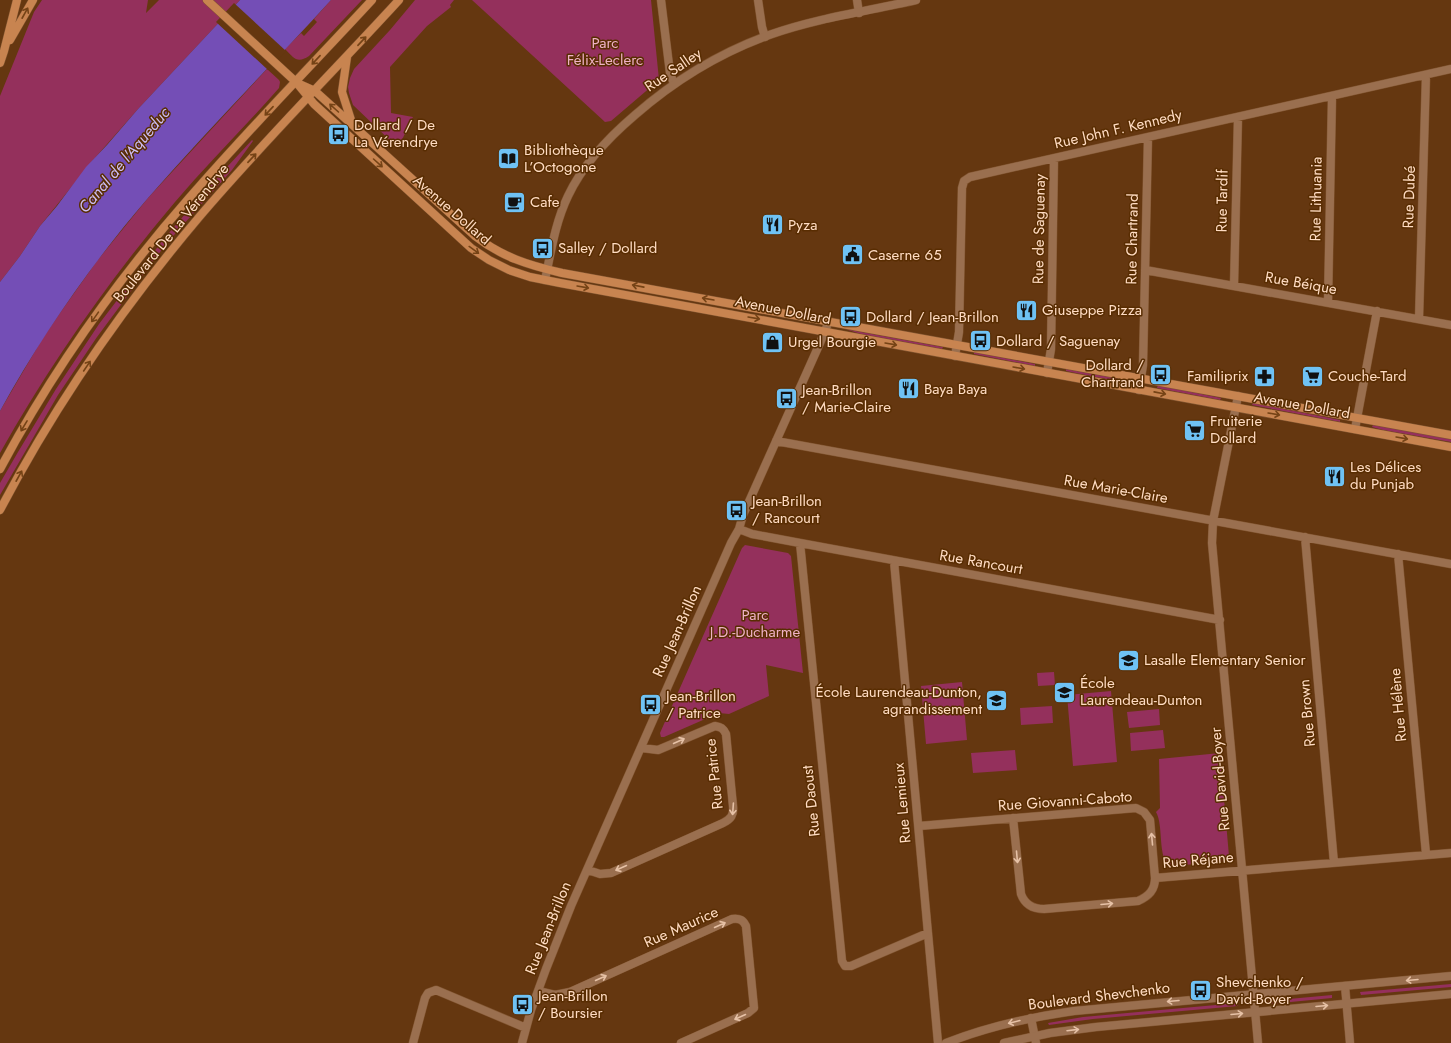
<svg xmlns="http://www.w3.org/2000/svg" width="1451" height="1043" viewBox="0 0 1451 1043" font-family="Jost,sans-serif">
	<style>
		.green { fill: #94305c }
		.water { fill: #744eb6 }
		.pier { fill: #653710 }
		.lines { fill: none; stroke-linecap: round; stroke-linejoin: round }
		.minor-casing { stroke: #815530; stroke-width: 9 }
		.tertiary-casing { stroke: #815530; stroke-width: 9 }
		.secondary-casing { stroke: #815530; stroke-width: 9 }
		.minor { stroke: #9a6f4f; stroke-width: 8 }
		.tertiary { stroke: #9a6f4f; stroke-width: 8 }
		.secondary { stroke: #c88450; stroke-width: 8 }
		.oneway { stroke: #754316 }
		.oneway2 { stroke: #e6c1a6 }
		.labels { text-anchor: middle; dominant-baseline: central; stroke-width: 3; stroke-linejoin: round; paint-order: stroke }
		.park-label { font-size: 15px; fill: #efb1c6; stroke: #592d02 }
		.street-label { font-size: 15px; fill: #ffdcc3; stroke: #592d02 }
		.poi-label { font-size: 15px; fill: #ffdcc3; stroke: #592d02; text-anchor: start }
		.water-label { font-size: 16px; font-style: italic; fill: #ccbdf3; stroke: #592d02 }
	</style>
	<rect width="100%" height="100%" fill="#653710"/>
	<path class="green" d="M42,0H148L146,13L159,0H240L138,109L93,160L40,226L20,256L0,282V96L34,12Z
		M331,0H362L309,56C297,64 294,58 285,49L301,33L304,36L317,22L314,19Z
		M415,0H454L450,5L451,7L427,26L390,67L391,113L413,117L398,148L353,105L349,93L348,87L350,78L354,69L390,30Z
		M472,0H651L659,80L611,121L605,122Z
		M267,69L279,80L280,82L279,88C245,127 208,163 175,202C109,280 50,364 0,453V411L41,341L60,313L97,261L148,198Z
		M252,140L253,141L232,170L166,244L97,337L58,395L0,495V483L18,452L56,389L99,324L163,240L203,193Z
		M845,329L943,347L942,349L861,334Z
		M974,352L1035,364V366L974,354Z
		M1066,369L1126,380V383L1066,371Z
		M1158,385L1221,398L1220,400L1157,388Z
		M1253,403L1340,420V422L1252,405Z
		M1373,425L1451,439V442L1383,430L1372,427Z
		M745,545L788,553L791,556L803,673L766,665L769,696L729,714L719,713L664,737H661L660,733L742,548Z
		M1054,672L1055,685L1038,686L1037,673Z
		M962,682L967,740L926,744L921,686Z
		M1111,691L1117,762L1073,766L1067,695Z
		M1052,706L1053,723L1021,725L1020,708Z
		M1159,709L1160,725L1129,728L1127,712Z
		M1163,730L1165,748L1131,751L1130,733Z
		M1015,750L1017,770L973,773L971,753Z
		M1220,753L1229,856L1226,860L1221,862L1170,866C1157,858 1164,826 1156,812L1160,808L1159,759Z
		M1451,984V987L1361,995L1360,992Z
		M1332,995V998L1269,1004L1268,1001Z
		M1238,1003V1006L1093,1019L1049,1025L1048,1023L1083,1017Z"/>
	<path class="water" d="M240,0H331C271,66 207,130 148,198C92,263 42,335 0,411V282L20,256L40,226L57,206L86,167L107,145L138,109Z"/>
	<path class="pier" d="M234,3L286,51L268,70L216,22Z"/>
	<g class="lines">
		<defs>
			<path id="minor" d="M661,0L670,73L674,84
				M758,0L762,27L765,37
				M857,0L859,13
				M1145,270L1451,325
				M1234,286L1238,117
				M1328,302L1332,97
				M1419,319L1426,75
				M955,356L959,332L962,188L964,181L970,177L1451,69
				M1047,373L1051,349L1054,158
				M1139,390L1143,365L1148,137
				M1238,396L1213,521L1212,543L1258,1043
				M1355,429L1377,311
				M776,441L1451,564
				M739,529L752,534L800,543L1220,620
				M1305,537L1334,863
				M800,543L842,961L845,966H851L928,933
				M1398,554L1426,854
				M894,561L938,1043
				M919,826L1136,808L1144,812L1150,820L1155,878C1155,890 1149,896 1138,901L1044,909C1033,909 1025,905 1021,894L1013,818
				M588,870L600,874L611,873L723,823C731,819 734,815 733,806L726,734C723,728 721,727 715,726L658,750L642,748
				M1155,878L1451,853
				M1345,986L1350,1043
				M538,991L555,995L570,992L732,919C740,918 743,920 746,926L754,1008L748,1013L681,1043
				M1031,1018L1036,1043
				M413,1043L425,998L428,993L436,990L526,1028
				M522,1043L531,1010L546,969L571,906L731,543L739,529L743,515L820,343L829,321"/>
			<path id="tertiary" d="M545,280C551,252 555,223 568,196C583,164 608,138 635,115C675,80 721,52 772,34C818,18 868,11 916,0
				M946,1043C987,1027 1031,1017 1074,1011L1451,976
				M1004,1043L1050,1033L1096,1027L1451,994"/>
			<path id="secondary" d="M207,0L296,82L314,104L471,248L489,260L509,270L530,277L560,283L1451,447
				M10,40L33,0
				M347,57L342,92L352,123
				M0,63L4,51L17,0
				M297,83L315,91L475,236C502,257 528,265 562,273L1451,435
				M0,469C52,372 117,280 190,197C248,130 311,66 372,0
				M0,510C55,405 123,307 200,216C263,142 333,72 399,0"/>
		</defs>
		<use href="#minor" class="minor-casing"/>
		<use href="#tertiary" class="tertiary-casing"/>
		<use href="#secondary" class="secondary-casing"/>
		<use href="#minor" class="minor"/>
		<use href="#tertiary" class="tertiary"/>
		<use href="#secondary" class="secondary"/>
	</g>
	<defs><path id="oneway-shaft" d="M-6 0H5M1.5-3L5.5 0L1.5 3" fill="none" stroke-width="1.6" stroke-linecap="round" stroke-linejoin="round"/></defs>
	<g class="oneway">
		<use href="#oneway-shaft" transform="translate(25 13) rotate(-61)"/>
		<use href="#oneway-shaft" transform="translate(362 41) rotate(-47)"/>
		<use href="#oneway-shaft" transform="translate(316 60) rotate(133)"/>
		<use href="#oneway-shaft" transform="translate(334 108) rotate(-138)"/>
		<use href="#oneway-shaft" transform="translate(269 111) rotate(133)"/>
		<use href="#oneway-shaft" transform="translate(252 158) rotate(-47)"/>
		<use href="#oneway-shaft" transform="translate(378 163) rotate(42)"/>
		<use href="#oneway-shaft" transform="translate(474 250) rotate(36)"/>
		<use href="#oneway-shaft" transform="translate(638 286) rotate(-169)"/>
		<use href="#oneway-shaft" transform="translate(583 287) rotate(10)"/>
		<use href="#oneway-shaft" transform="translate(708 299) rotate(-170)"/>
		<use href="#oneway-shaft" transform="translate(95 317) rotate(125)"/>
		<use href="#oneway-shaft" transform="translate(754 318) rotate(10)"/>
		<use href="#oneway-shaft" transform="translate(891 344) rotate(10)"/>
		<use href="#oneway-shaft" transform="translate(87 366) rotate(-56)"/>
		<use href="#oneway-shaft" transform="translate(1019 368) rotate(10)"/>
		<use href="#oneway-shaft" transform="translate(1160 393) rotate(11)"/>
		<use href="#oneway-shaft" transform="translate(1274 414) rotate(10)"/>
		<use href="#oneway-shaft" transform="translate(24 426) rotate(121)"/>
		<use href="#oneway-shaft" transform="translate(1402 438) rotate(10)"/>
		<use href="#oneway-shaft" transform="translate(19 476) rotate(-61)"/>
	</g>
	<g class="oneway2">
		<use href="#oneway-shaft" transform="translate(679 741) rotate(-24)"/>
		<use href="#oneway-shaft" transform="translate(733 809) rotate(94)"/>
		<use href="#oneway-shaft" transform="translate(1152 839) rotate(-95)"/>
		<use href="#oneway-shaft" transform="translate(1017 857) rotate(85)"/>
		<use href="#oneway-shaft" transform="translate(621 868) rotate(156)"/>
		<use href="#oneway-shaft" transform="translate(1107 904) rotate(-5)"/>
		<use href="#oneway-shaft" transform="translate(720 925) rotate(-24)"/>
		<use href="#oneway-shaft" transform="translate(601 978) rotate(-24)"/>
		<use href="#oneway-shaft" transform="translate(1412 980) rotate(175)"/>
		<use href="#oneway-shaft" transform="translate(1173 1001) rotate(175)"/>
		<use href="#oneway-shaft" transform="translate(1322 1006) rotate(-5)"/>
		<use href="#oneway-shaft" transform="translate(1237 1014) rotate(-5)"/>
		<use href="#oneway-shaft" transform="translate(740 1017) rotate(156)"/>
		<use href="#oneway-shaft" transform="translate(1014 1022) rotate(166)"/>
		<use href="#oneway-shaft" transform="translate(1073 1030) rotate(-7)"/>
	</g>
	<defs>
		<symbol id="bus-square" viewBox="-11 -11 22 22"><rect x="-9" y="-9" width="18" height="18" rx="4" fill="#6fc2f4" stroke="#592d02"/><path d="M-5-6H5V4H4V6H2V4H-2V6H-4V4H-5ZM-3.5-4V0h7V-4ZM-3.5 1.2v1.5H-2V1.2ZM2 1.2v1.5H3.5V1.2Z" fill="#111"/></symbol>
		<symbol id="library-square" viewBox="-11 -11 22 22"><rect x="-9" y="-9" width="18" height="18" rx="4" fill="#6fc2f4" stroke="#592d02"/><path d="M-6-4Q-3-5.5-.7-3.5V5Q-3 3-6 4ZM6-4Q3-5.5 .7-3.5V5Q3 3 6 4Z" fill="#111"/></symbol>
		<symbol id="cafe-square" viewBox="-11 -11 22 22"><rect x="-9" y="-9" width="18" height="18" rx="4" fill="#6fc2f4" stroke="#592d02"/><path d="M-5.5-4.5H6V0H3Q3 3.5 0 3.5H-2.5Q-5.5 3.5-5.5 0ZM3-3.2v2h1.7v-2ZM-6 4.5H4V6H-6Z" fill="#111"/></symbol>
		<symbol id="restaurant-square" viewBox="-11 -11 22 22"><rect x="-9" y="-9" width="18" height="18" rx="4" fill="#6fc2f4" stroke="#592d02"/><path d="M-5-6h1v4h1v-4h1v4h1v-4h1v5L-1.5 .5V6h-2V.5L-5-1ZM5-6V6H3V1.5H1.5Q1.5-4 5-6Z" fill="#111"/></symbol>
		<symbol id="civic-square" viewBox="-11 -11 22 22"><rect x="-9" y="-9" width="18" height="18" rx="4" fill="#6fc2f4" stroke="#592d02"/><path d="M-.6-6.5H3V-4.5H.6V-3L4-1V1h2V6H-6V1h2V-1L-.6-3ZM-1.2 2.5V6h2.4V2.5Z" fill="#111"/></symbol>
		<symbol id="shop-square" viewBox="-11 -11 22 22"><rect x="-9" y="-9" width="18" height="18" rx="4" fill="#6fc2f4" stroke="#592d02"/><path d="M-5-2.5h2.3a2.7 3.5 0 0 1 5.4 0H5L5.5 6h-11ZM-1.5-2.5h3a1.5 2.3 0 0 0-3 0Z" fill="#111"/></symbol>
		<symbol id="pharmacy-square" viewBox="-11 -11 22 22"><rect x="-9" y="-9" width="18" height="18" rx="4" fill="#6fc2f4" stroke="#592d02"/><path d="M-2-6h4v4h4v4h-4v4h-4v-4h-4v-4h4Z" fill="#111"/></symbol>
		<symbol id="supermarket-square" viewBox="-11 -11 22 22"><rect x="-9" y="-9" width="18" height="18" rx="4" fill="#6fc2f4" stroke="#592d02"/><path d="M-6-5.5h2.5l.6 2H6L4.5 2H-2.5L-4.4-4H-6ZM-1.5 3.2a1.3 1.3 0 1 0 .1 0ZM3 3.2a1.3 1.3 0 1 0 .1 0Z" fill="#111"/></symbol>
		<symbol id="school-square" viewBox="-11 -11 22 22"><rect x="-9" y="-9" width="18" height="18" rx="4" fill="#6fc2f4" stroke="#592d02"/><path d="M0-5L7-2L0 1L-7-2ZM-4 1L0 2.5L4 1V4Q0 6-4 4Z" fill="#111"/></symbol>
	</defs>
	<g fill-rule="evenodd">
		<use href="#bus-square" x="326" y="122" width="25" height="25"/>
		<use href="#library-square" x="496" y="146" width="25" height="25"/>
		<use href="#cafe-square" x="502" y="190" width="25" height="25"/>
		<use href="#restaurant-square" x="760" y="212" width="25" height="25"/>
		<use href="#bus-square" x="530" y="236" width="25" height="25"/>
		<use href="#civic-square" x="840" y="242" width="25" height="25"/>
		<use href="#restaurant-square" x="1014" y="298" width="25" height="25"/>
		<use href="#bus-square" x="838" y="304" width="25" height="25"/>
		<use href="#bus-square" x="968" y="328" width="25" height="25"/>
		<use href="#shop-square" x="760" y="330" width="25" height="25"/>
		<use href="#bus-square" x="1148" y="362" width="25" height="25"/>
		<use href="#pharmacy-square" x="1252" y="364" width="25" height="25"/>
		<use href="#supermarket-square" x="1300" y="364" width="25" height="25"/>
		<use href="#restaurant-square" x="896" y="376" width="25" height="25"/>
		<use href="#bus-square" x="774" y="386" width="25" height="25"/>
		<use href="#supermarket-square" x="1182" y="418" width="25" height="25"/>
		<use href="#restaurant-square" x="1322" y="464" width="25" height="25"/>
		<use href="#bus-square" x="724" y="498" width="25" height="25"/>
		<use href="#school-square" x="1116" y="648" width="25" height="25"/>
		<use href="#school-square" x="1052" y="680" width="25" height="25"/>
		<use href="#school-square" x="984" y="688" width="25" height="25"/>
		<use href="#bus-square" x="638" y="692" width="25" height="25"/>
		<use href="#bus-square" x="1188" y="978" width="25" height="25"/>
		<use href="#bus-square" x="510" y="992" width="25" height="25"/>
	</g>
	<g class="labels">
		<g class="park-label">
			<text x="605" y="43">Parc<tspan x="605" dy="17">Félix-Leclerc</tspan></text>
			<text x="755" y="615">Parc<tspan x="755" dy="17">J.D.-Ducharme</tspan></text>
		</g>
		<g class="street-label">
			<text transform="translate(673 70) rotate(-34)">Rue Salley</text>
			<text transform="translate(1118 129) rotate(-13)">Rue John F. Kennedy</text>
			<text transform="translate(1409 197) rotate(-88)">Rue Dubé</text>
			<text transform="translate(1316 199) rotate(-89)">Rue Lithuania</text>
			<text transform="translate(1222 201) rotate(-89)">Rue Tardif</text>
			<text transform="translate(452 210) rotate(41)">Avenue Dollard</text>
			<text transform="translate(1039 229) rotate(-89)">Rue de Saguenay</text>
			<text transform="translate(171 233) rotate(-51)">Boulevard De La Vérendrye</text>
			<text transform="translate(1132 239) rotate(-89)">Rue Chartrand</text>
			<text transform="translate(1301 283) rotate(10)">Rue Béique</text>
			<text transform="translate(783 310) rotate(11)">Avenue Dollard</text>
			<text transform="translate(1302 405) rotate(10)">Avenue Dollard</text>
			<text transform="translate(1116 489) rotate(10)">Rue Marie-Claire</text>
			<text transform="translate(981 562) rotate(10)">Rue Rancourt</text>
			<text transform="translate(677 631) rotate(-66)">Rue Jean-Brillon</text>
			<text transform="translate(1398 705) rotate(-95)">Rue Hélène</text>
			<text transform="translate(1307 713) rotate(-95)">Rue Brown</text>
			<text transform="translate(714 774) rotate(-96)">Rue Patrice</text>
			<text transform="translate(1220 779) rotate(-95)">Rue David-Boyer</text>
			<text transform="translate(811 801) rotate(-96)">Rue Daoust</text>
			<text transform="translate(1065 801) rotate(-4)">Rue Giovanni-Caboto</text>
			<text transform="translate(902 803) rotate(-95)">Rue Lemieux</text>
			<text transform="translate(1198 860) rotate(-5)">Rue Réjane</text>
			<text transform="translate(681 927) rotate(-24)">Rue Maurice</text>
			<text transform="translate(548 928) rotate(-68)">Rue Jean-Brillon</text>
			<text transform="translate(1099 996) rotate(-7)">Boulevard Shevchenko</text>
		</g>
		<g class="poi-label">
			<text x="354" y="125">Dollard / De<tspan x="354" dy="17">La Vérendrye</tspan></text>
			<text x="524" y="150">Bibliothèque<tspan x="524" dy="17">L’Octogone</tspan></text>
			<text x="530" y="202">Cafe</text>
			<text x="788" y="225">Pyza</text>
			<text x="558" y="248">Salley / Dollard</text>
			<text x="868" y="255">Caserne 65</text>
			<text x="1042" y="310">Giuseppe Pizza</text>
			<text x="866" y="317">Dollard / Jean-Brillon</text>
			<text x="996" y="341">Dollard / Saguenay</text>
			<text x="788" y="342">Urgel Bourgie</text>
			<text x="1144" y="365" text-anchor="end">Dollard /<tspan x="1144" dy="17">Chartrand</tspan></text>
			<text x="1248" y="376" text-anchor="end">Familiprix</text>
			<text x="1328" y="376">Couche-Tard</text>
			<text x="924" y="389">Baya Baya</text>
			<text x="802" y="390">Jean-Brillon<tspan x="802" dy="17">/ Marie-Claire</tspan></text>
			<text x="1210" y="421">Fruiterie<tspan x="1210" dy="17">Dollard</tspan></text>
			<text x="1350" y="467">Les Délices<tspan x="1350" dy="17">du Punjab</tspan></text>
			<text x="752" y="501">Jean-Brillon<tspan x="752" dy="17">/ Rancourt</tspan></text>
			<text x="1144" y="660">Lasalle Elementary Senior</text>
			<text x="1080" y="683">École<tspan x="1080" dy="17">Laurendeau-Dunton</tspan></text>
			<text x="982" y="692" text-anchor="end">École Laurendeau-Dunton,<tspan x="982" dy="17">agrandissement</tspan></text>
			<text x="666" y="696">Jean-Brillon<tspan x="666" dy="17">/ Patrice</tspan></text>
			<text x="1216" y="982">Shevchenko /<tspan x="1216" dy="17">David-Boyer</tspan></text>
			<text x="538" y="996">Jean-Brillon<tspan x="538" dy="17">/ Boursier</tspan></text>
		</g>
		<g class="water-label">
			<text transform="translate(124 160) rotate(-50)">Canal de l'Aqueduc</text>
		</g>
	</g>
</svg>
